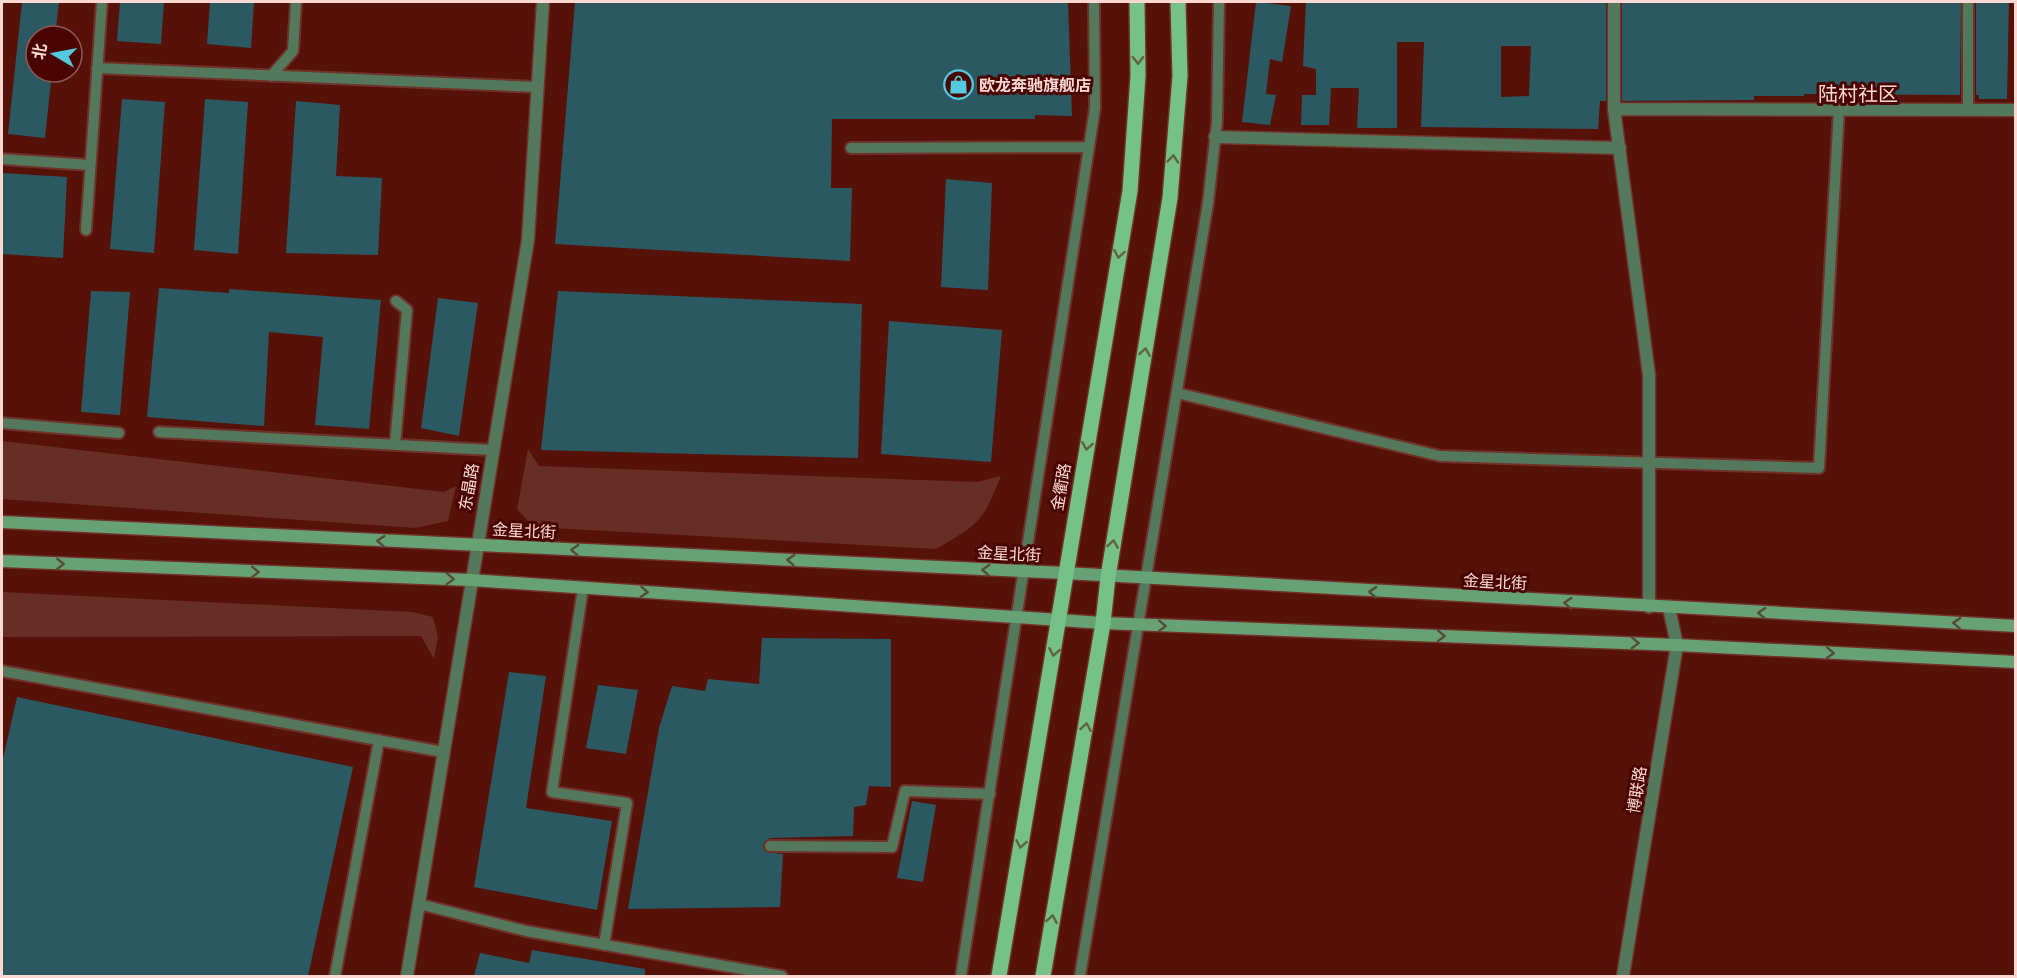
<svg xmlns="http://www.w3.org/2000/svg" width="2017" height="978" viewBox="0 0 2017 978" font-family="'DM Sans','Noto Sans SC',sans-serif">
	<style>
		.green { fill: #672e25 }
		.building { fill: #2a5962; fill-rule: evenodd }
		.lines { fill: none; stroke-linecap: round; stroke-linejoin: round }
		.service-casing { stroke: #703129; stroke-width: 14 }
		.minor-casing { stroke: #703129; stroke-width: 15 }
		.secondary-casing { stroke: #703129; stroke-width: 15 }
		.primary-casing { stroke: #703129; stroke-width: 18 }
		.service { stroke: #54785c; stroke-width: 10 }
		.minor { stroke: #54785c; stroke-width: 12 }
		.secondary { stroke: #67a275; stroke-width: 12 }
		.primary { stroke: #75c188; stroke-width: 15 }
		.oneway { stroke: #606244 }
		.oneway2 { stroke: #574b35 }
		.labels { text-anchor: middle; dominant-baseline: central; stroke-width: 6; stroke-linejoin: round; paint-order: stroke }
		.poi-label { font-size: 16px; font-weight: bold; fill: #fbd8d1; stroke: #4a0400; text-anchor: start }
		.street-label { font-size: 16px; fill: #fbd8d1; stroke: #4a0400 }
		.quarter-label { font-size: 20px; fill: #fbd8d1; stroke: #4a0400 }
	</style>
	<rect width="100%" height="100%" fill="#561109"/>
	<path class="green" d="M2,441L444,492L456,486L448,521L415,528L2,499Z
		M528,449L539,466L977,482L1001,476C982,523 979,524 936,549L533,527L517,509Z
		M2,592L412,612L433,617L438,637L434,659L421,636L2,637Z"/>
	<path class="building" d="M22,2H59L55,36H36V72H52L45,138L8,134Z
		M120,2H164L161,44L117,41Z
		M210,2H254L251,48L207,44Z
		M575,2H1068L1072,116L1035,115V119H832L831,188H852L850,261L555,244Z
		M1256,2L1291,6L1282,62L1270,59L1266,94L1276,95L1270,125L1242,122Z
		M1306,2H1606V101H1600L1598,129L1421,127L1424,42H1397V128H1357L1359,88H1331L1329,125H1301L1302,95H1316V69L1303,66ZM1501,46H1531L1529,96L1501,97Z
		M1622,2H1961L1960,95L1804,94V96H1754V100L1622,101Z
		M1976,2H2009L2007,99H1979V95H1976Z
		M122,99L165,102L154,253L110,249Z
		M205,99L248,102L238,254L194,250Z
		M296,101L340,105L336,176L382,178L378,255L286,253Z
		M2,173L67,177L63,258L2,254Z
		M946,179L992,183L988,290L941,287Z
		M159,288L229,293V289L381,300L369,429L315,425L323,337L269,332L264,426L147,417Z
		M91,291L130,292L120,415L81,412Z
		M558,291L862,304L858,458L541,450Z
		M438,298L478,303L459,436L421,428Z
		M889,321L1002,330L991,462L881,454Z
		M762,638L891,639V787L869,786L866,805L854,807L853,836L770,838L764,842L763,847L766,852L783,854L780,907L628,909L659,728L672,686L705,691L708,679L759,684Z
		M509,672L546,676L526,808L612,821L597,910L474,887Z
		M598,685L638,690L626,754L586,748Z
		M17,697L353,767L308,976H2V763Z
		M912,801L936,805L923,882L897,878Z
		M532,950L645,969V976H474L480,953L529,963Z"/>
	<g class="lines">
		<defs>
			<path id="service" d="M97,68L537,87
				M271,76L293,51L296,2
				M1968,110V2
				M851,148L1089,147
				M2,159L90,165
				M86,230L102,2
				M1177,393L1440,456L1819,468L1839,109
				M2,423L119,433
				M159,432L492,450
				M395,445L407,310L396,301
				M583,588L552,792L627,803L604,945
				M2,671L443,752
				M770,846L892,847L905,791L990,794
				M419,904L526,931L782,976
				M335,976L379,740
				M961,976L1095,108L1094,2
				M1080,976L1208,203L1217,122L1219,2"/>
			<path id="minor" d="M1614,2V109L1649,375V607
				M1614,109L2016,110
				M1215,137L1620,148
				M407,976L528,240L543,2
				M1623,976L1677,645L1669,608"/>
			<path id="secondary" d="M2,522L1065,573L2016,626
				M2,561L471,580L1103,623L1677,645L2016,662"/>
			<path id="primary" d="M999,976L1130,191L1138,76L1137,2
				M1043,976L1103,623L1108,577L1170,198L1180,76L1178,2"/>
		</defs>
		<use href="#service" class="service-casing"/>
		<use href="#minor" class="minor-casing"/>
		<use href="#secondary" class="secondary-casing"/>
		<use href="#primary" class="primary-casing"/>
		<use href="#service" class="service"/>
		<use href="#minor" class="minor"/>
		<use href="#secondary" class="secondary"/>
		<use href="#primary" class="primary"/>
	</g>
	<defs><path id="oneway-chevron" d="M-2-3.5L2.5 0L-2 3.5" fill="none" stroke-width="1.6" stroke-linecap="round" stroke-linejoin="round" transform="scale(1.5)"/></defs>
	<g class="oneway">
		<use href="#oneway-chevron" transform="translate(1138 60) rotate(89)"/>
		<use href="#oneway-chevron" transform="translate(1173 159) rotate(-85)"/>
		<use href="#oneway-chevron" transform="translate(1119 254) rotate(100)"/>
		<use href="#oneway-chevron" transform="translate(1145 352) rotate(-81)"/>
		<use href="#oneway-chevron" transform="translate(1087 446) rotate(100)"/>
		<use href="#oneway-chevron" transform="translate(1113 544) rotate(-81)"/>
		<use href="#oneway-chevron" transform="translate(1054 652) rotate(100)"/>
		<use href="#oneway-chevron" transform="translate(1086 727) rotate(-80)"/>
		<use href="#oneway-chevron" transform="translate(1021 844) rotate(100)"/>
		<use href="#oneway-chevron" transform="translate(1052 919) rotate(-80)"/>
	</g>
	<g class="oneway2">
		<use href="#oneway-chevron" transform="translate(381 541) rotate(-177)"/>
		<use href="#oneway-chevron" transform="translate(575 550) rotate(-177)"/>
		<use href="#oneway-chevron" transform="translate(791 560) rotate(-177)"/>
		<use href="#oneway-chevron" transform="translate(60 564) rotate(2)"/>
		<use href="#oneway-chevron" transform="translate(986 570) rotate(-177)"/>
		<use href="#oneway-chevron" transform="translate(255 572) rotate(2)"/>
		<use href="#oneway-chevron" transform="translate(450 579) rotate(2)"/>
		<use href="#oneway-chevron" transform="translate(644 592) rotate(4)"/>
		<use href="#oneway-chevron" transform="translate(1373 592) rotate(-177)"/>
		<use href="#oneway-chevron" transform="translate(1568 603) rotate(-177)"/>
		<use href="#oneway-chevron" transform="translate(1762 613) rotate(-177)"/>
		<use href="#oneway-chevron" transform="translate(1957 623) rotate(-177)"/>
		<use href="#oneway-chevron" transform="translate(1162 626) rotate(2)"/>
		<use href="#oneway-chevron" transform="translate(1441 636) rotate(2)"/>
		<use href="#oneway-chevron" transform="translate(1635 643) rotate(2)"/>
		<use href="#oneway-chevron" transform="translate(1830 653) rotate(3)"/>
	</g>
	<defs>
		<symbol id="shop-ring" viewBox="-11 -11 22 22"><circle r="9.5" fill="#4a0400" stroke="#54cade" stroke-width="1.5"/><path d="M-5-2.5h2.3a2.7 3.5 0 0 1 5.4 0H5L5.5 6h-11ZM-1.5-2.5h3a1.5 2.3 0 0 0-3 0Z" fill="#54cade"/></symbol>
	</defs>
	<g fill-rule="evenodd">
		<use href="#shop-ring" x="942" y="68" width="33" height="33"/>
	</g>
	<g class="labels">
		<g class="poi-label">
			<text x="979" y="85">欧龙奔驰旗舰店</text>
		</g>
		<g class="street-label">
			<text transform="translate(469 487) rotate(-80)">东晶路</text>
			<text transform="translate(1061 487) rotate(-80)">金衢路</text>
			<text transform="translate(524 531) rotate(3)">金星北街</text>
			<text transform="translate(1009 554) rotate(3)">金星北街</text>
			<text transform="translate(1495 582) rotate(3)">金星北街</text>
			<text transform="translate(1637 790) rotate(-81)">博联路</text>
		</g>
		<g class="quarter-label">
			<text x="1858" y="94">陆村社区</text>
		</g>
	</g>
	<rect width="2017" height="978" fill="none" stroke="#fbd8d1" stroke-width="6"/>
	<g transform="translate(54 54) rotate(280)"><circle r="28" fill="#4a0400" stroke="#915954" stroke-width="1.5"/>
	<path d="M0-4.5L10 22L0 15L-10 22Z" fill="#54cade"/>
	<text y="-9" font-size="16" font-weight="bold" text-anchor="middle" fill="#fbd8d1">北</text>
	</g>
</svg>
